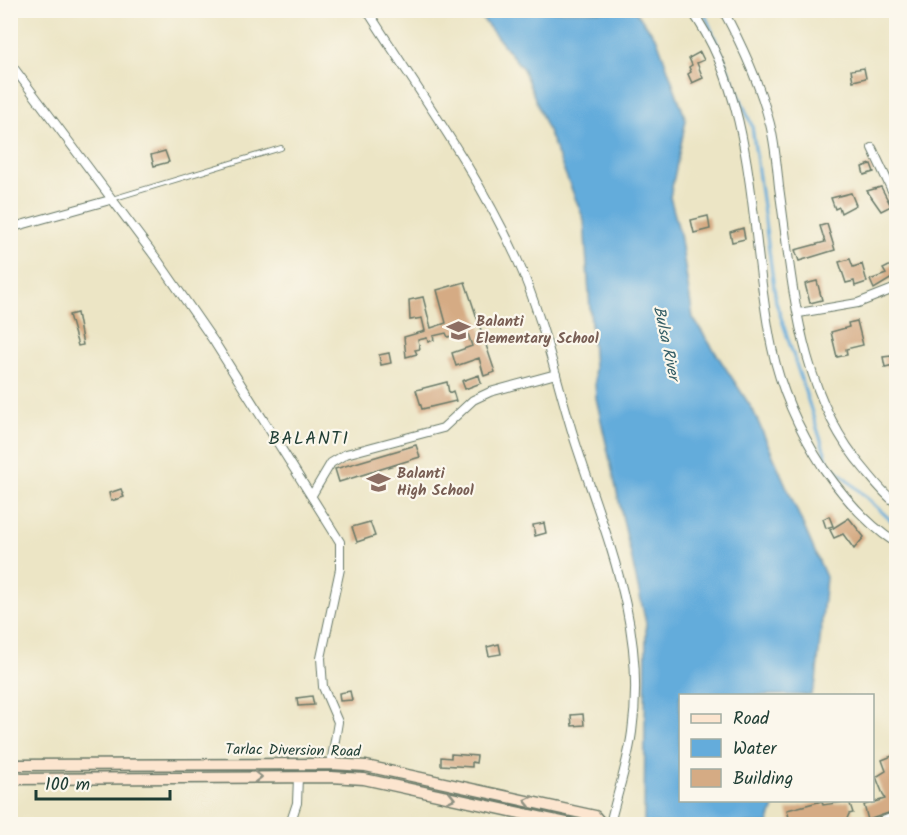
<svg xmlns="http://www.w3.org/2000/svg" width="907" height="835" viewBox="0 0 907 835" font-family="Kalam,sans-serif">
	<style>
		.water { fill: #64acdb; stroke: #427488; stroke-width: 1.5 }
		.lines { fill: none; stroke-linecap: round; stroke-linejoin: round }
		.stream { stroke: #64acdb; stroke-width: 3 }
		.building { fill: #d5ab84 }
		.lane-casing { stroke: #677867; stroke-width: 6 }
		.street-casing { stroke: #677867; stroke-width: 10 }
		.secondary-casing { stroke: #677867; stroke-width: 13 }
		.lane { stroke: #fff; stroke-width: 4 }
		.street { stroke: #fff; stroke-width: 8 }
		.secondary { stroke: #fce5cf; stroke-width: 10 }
		.oneway { stroke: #8e9182 }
		.labels { text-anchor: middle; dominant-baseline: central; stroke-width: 4.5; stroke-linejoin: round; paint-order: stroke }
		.education-label { font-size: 15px; font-weight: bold; fill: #785e54; stroke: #fbf7ec; text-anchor: start }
		.street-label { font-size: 15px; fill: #1f3d34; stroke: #fbf7ec }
		.water-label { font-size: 16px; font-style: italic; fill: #345e66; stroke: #fbf7ec }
		.quarter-label { font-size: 18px; letter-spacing: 1.5px; fill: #1f3d34; stroke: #fbf7ec }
	</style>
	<rect width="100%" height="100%" fill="#fbf7ec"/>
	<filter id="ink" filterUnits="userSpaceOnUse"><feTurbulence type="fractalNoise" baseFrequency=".0167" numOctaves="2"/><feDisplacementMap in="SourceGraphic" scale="12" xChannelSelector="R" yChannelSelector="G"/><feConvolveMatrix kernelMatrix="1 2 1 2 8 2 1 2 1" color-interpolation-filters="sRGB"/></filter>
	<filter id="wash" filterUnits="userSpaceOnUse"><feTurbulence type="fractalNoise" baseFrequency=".008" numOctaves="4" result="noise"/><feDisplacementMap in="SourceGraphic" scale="24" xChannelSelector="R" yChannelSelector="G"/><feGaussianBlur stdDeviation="1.35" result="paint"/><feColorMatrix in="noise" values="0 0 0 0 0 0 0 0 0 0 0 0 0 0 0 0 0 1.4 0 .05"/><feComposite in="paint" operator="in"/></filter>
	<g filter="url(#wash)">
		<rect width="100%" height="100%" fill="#ece5c5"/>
		<path class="water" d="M476,11H635L657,39L686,120L670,197L680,234L693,318L753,410L826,577L816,682L811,695L680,696V800L776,801L768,824H644L646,623L596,398L584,220L523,69Z"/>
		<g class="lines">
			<path class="stream" d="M703,10L752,126L776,302L828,462L896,525"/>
		</g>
		<g id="blocks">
			<path class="building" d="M700,52L704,60L697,63L703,78L692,83L688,74L691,72L689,67L692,65L689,58Z
				M864,68L866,78L853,81L851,70Z
				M165,151L169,162L154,166L151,155Z
				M871,164L874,172L864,175L862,167Z
				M881,187L891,206L881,211L867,191Z
				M851,193L856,205L841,213L839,207L835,209L831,198Z
				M708,216L710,229L694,233L691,220Z
				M827,224L835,250L799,261L795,250L825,242L820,226Z
				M743,228L745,239L732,242L730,232Z
				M850,259L853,267L862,264L867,282L855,286L854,281L846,283L839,262Z
				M897,262V275L874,289L870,280L886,274L883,269Z
				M817,281L822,300L810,303L805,284Z
				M465,282L495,372L484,376L479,358L456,366L452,353L472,346L467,331L448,337L446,333L433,336L434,340L428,342L427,338L418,340L420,349L415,350L417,354L406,357L404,337L425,331L422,318L410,320L409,300L423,297L431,328L446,323L437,290Z
				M77,313L83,345L78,346L69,315Z
				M857,321L863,345L846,349L847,355L837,357L831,332L849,327L848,323Z
				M389,353L391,363L381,365L379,355Z
				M891,356L894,365L885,367L883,357Z
				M479,375L481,383L465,389L462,381Z
				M447,382L449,393L453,391L456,401L422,409L416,390Z
				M416,445L420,457L339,482L335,469Z
				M121,489L124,497L111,501L109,493Z
				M829,516L833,526L826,528L823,519Z
				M849,518L864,537L854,549L843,534L834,538L830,530Z
				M370,522L375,536L357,542L352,527Z
				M544,523L546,533L535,536L533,525Z
				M499,644L501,654L489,656L487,647Z
				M350,691L352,700L340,701L339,693Z
				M312,696L314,705L298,706L297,698Z
				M583,714L584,725L572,726L571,715Z
				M451,754L477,756L476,763L472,762V767L441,765V757L451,758Z
				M897,754V810L868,820L864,805L885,799L876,777L886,771L882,760Z
				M822,801L823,805L849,801L853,813L849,814L846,821L829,825H795L794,820L790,821L787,810Z"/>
		</g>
	</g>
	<g filter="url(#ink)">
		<use href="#blocks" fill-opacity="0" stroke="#677867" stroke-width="1.5"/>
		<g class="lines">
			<defs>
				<path id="lane" d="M112,199L281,148"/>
				<path id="street" d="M367,10C419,92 477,171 517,259C543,317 556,380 575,441C606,537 647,627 632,732C628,763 617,794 610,824
					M691,10C759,104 749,240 772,348C781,392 800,432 824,469C843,496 868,525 896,543
					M723,10C743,47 760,84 770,124C775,144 777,166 779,187C793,284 798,393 865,470C875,482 884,494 896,503
					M10,63L159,262L215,343L340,542V569L321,658L323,687L338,722L331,764
					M872,148L896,199
					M10,228L110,200
					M799,313L858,303L896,288
					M312,495L331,463L346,454L443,428L473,400L490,392L556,374
					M290,824L297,803L298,777
					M875,824L896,816"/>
				<path id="secondary" d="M10,765L331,764L366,766L595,816L602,824
					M10,779L331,777L364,779L571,824"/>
			</defs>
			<use href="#lane" class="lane-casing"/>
			<use href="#street" class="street-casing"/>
			<use href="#secondary" class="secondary-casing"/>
			<use href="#lane" class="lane"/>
			<use href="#street" class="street"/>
			<use href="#secondary" class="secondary"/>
		</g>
		<defs><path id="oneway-chevron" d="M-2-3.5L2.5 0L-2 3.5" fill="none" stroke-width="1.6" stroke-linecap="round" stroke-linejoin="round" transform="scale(1.5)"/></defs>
		<g class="oneway">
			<use href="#oneway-chevron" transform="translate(258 777)"/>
			<use href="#oneway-chevron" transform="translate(451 798) rotate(13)"/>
			<use href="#oneway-chevron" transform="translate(528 801) rotate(-167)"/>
		</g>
	</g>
	<defs>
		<symbol id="school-bare" viewBox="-9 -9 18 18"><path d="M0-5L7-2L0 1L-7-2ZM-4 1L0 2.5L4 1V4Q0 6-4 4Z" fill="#8d6e63" stroke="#fbf7ec" stroke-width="2.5" paint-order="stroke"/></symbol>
	</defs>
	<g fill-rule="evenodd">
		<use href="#school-bare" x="442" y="314" width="33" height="33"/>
		<use href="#school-bare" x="362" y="466" width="33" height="33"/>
	</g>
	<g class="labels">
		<g class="education-label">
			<text x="476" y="322">Balanti<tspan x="476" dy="17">Elementary School</tspan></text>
			<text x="397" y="474">Balanti<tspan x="397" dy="17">High School</tspan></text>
		</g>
		<g class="street-label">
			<text transform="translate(293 751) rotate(1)">Tarlac Diversion Road</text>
		</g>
		<g class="water-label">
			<text transform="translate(666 343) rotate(78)">Bulsa River</text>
		</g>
		<g class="quarter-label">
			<text x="309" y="439">BALANTI</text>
		</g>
	</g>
	<rect width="907" height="835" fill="none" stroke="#fbf7ec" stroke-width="36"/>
	<rect x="679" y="694" width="195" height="108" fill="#fbf7ec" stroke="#a3ada2" stroke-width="1.5"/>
	<rect x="691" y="714" width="30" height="9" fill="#fce5cf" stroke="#a3ada2" stroke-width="1.5"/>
	<text x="733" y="724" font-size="18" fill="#1f3d34">Road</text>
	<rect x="691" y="739" width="30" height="18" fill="#64acdb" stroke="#a3ada2" stroke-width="1.5"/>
	<text x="733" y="754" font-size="18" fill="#1f3d34">Water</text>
	<rect x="691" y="769" width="30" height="18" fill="#d5ab84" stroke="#a3ada2" stroke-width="1.5"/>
	<text x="733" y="784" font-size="18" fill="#1f3d34">Building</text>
	<path d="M36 790v9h134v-9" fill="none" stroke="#1f3d34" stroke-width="3"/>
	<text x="45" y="790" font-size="18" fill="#1f3d34" stroke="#fbf7ec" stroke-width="4.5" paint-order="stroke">100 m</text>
</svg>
